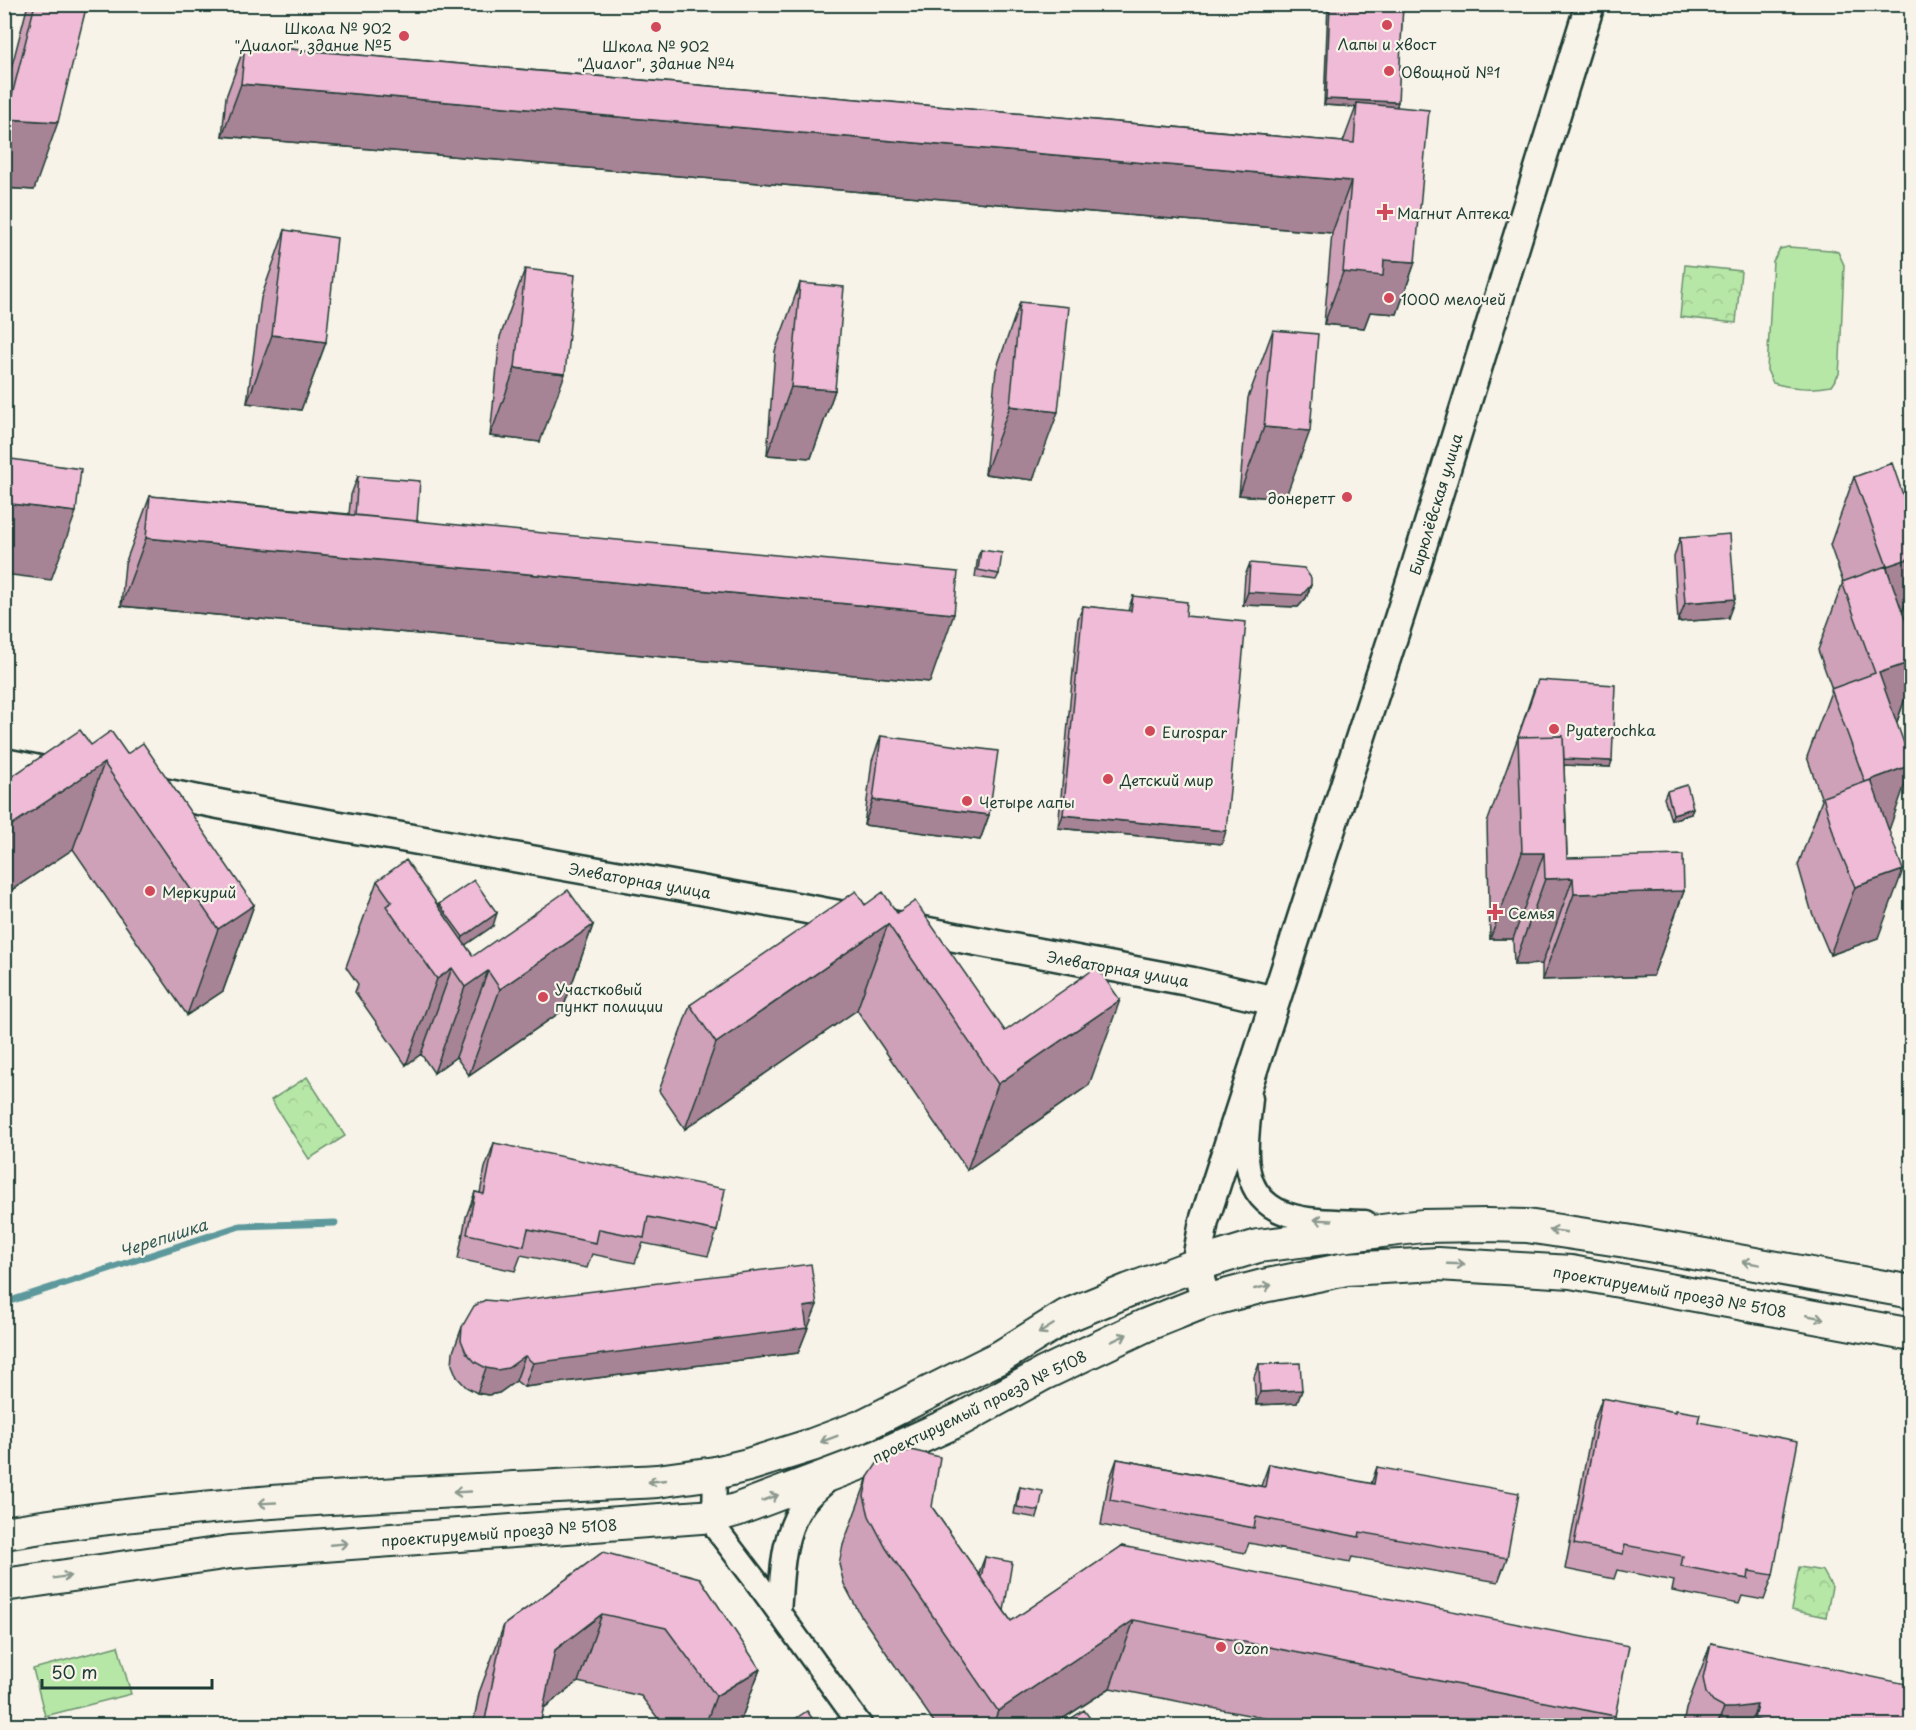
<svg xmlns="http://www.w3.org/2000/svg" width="1916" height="1730" viewBox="0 0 1916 1730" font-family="'Playpen Sans',sans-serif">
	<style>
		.grass { fill: #b7e7a7; stroke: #6b926e; stroke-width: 1.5 }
		.park { fill: url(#park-crowns); stroke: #6b926e; stroke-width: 1.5 }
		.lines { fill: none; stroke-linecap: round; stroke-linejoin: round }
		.stream { stroke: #5d999c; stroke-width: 7 }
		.minor-casing { stroke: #1f3d34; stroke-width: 27 }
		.tertiary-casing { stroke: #1f3d34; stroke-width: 33 }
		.secondary-casing { stroke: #1f3d34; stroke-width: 36 }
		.minor { stroke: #f7f3e8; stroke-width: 22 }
		.tertiary { stroke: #f7f3e8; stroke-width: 28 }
		.secondary { stroke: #f7f3e8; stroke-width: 32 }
		.wall { fill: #cea1b8; stroke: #1f3d34; stroke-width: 1.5 }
		.shaded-wall { fill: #a78396; stroke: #1f3d34; stroke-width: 1.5 }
		.building { fill: #efbbd6; stroke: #1f3d34; stroke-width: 1.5 }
		.oneway { stroke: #8b988e }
		.poi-dot { fill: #d1495b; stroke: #f7f3e8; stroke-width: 2 }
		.labels { text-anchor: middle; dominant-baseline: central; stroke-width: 4.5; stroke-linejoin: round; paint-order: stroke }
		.poi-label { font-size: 15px; fill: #1f3d34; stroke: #f7f3e8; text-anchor: start }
		.street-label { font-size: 15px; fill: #1f3d34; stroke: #f7f3e8 }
		.water-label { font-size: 16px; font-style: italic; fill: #345c57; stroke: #f7f3e8 }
	</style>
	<defs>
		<pattern id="park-crowns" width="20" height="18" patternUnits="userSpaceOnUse" patternTransform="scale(1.5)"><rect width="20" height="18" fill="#b7e7a7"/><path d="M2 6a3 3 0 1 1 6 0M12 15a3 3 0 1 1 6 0" fill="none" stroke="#9dc790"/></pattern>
	</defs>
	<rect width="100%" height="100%" fill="#f7f3e8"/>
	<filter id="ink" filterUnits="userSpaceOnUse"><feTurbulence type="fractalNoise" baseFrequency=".0167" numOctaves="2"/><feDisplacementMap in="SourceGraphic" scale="12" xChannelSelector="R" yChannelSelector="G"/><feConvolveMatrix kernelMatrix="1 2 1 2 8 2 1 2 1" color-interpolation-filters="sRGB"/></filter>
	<g filter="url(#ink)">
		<path class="grass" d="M1788,247L1831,250L1838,252L1844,265L1840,359L1839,374L1831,386C1814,390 1790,388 1773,383L1767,370L1773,261L1780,249Z
			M118,1646L131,1694L45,1716L33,1669Z"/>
		<path class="park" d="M1685,265L1741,271L1736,323L1680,317Z
			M307,1077L345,1136L309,1159L271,1100Z
			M1799,1567L1823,1571L1832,1587L1826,1617L1791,1610Z"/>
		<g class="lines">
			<path class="stream" d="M4,1303L240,1226L335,1223"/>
			<defs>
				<path id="minor" d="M1251,1098C1249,1122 1244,1149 1249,1172C1260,1226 1323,1220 1365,1222
					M715,1473L714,1516L717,1530L759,1585L861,1726
					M779,1613C782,1576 781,1533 805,1502C811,1494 821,1487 828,1480"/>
				<path id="tertiary" d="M4,763L64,775
					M142,789L260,812L807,909L1193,982L1275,1001
					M1206,1301L1196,1265L1204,1221L1414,572L1590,4"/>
				<path id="secondary" d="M4,1533C220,1497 439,1493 657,1481L715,1473L748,1465L812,1445L860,1427L1002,1356L1066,1316L1129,1290L1196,1265L1258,1246L1423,1226L1487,1225L1527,1226L1626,1241L1912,1292
					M4,1585L230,1552L714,1516L736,1510L877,1457L961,1419L1043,1374L1146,1325L1206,1301L1263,1286L1346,1269L1438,1264L1571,1272L1912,1335"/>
			</defs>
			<use href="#minor" class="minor-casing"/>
			<use href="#tertiary" class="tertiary-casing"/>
			<use href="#secondary" class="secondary-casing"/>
			<use href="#minor" class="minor"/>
			<use href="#tertiary" class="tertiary"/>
			<use href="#secondary" class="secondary"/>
		</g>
		<path class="wall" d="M28,4H87L34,190L4,188V96Z
			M1328,4H1403L1397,107L1415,262L1397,314L1370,312L1364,328L1324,324L1332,233L222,136L226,97L245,45L1343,142L1356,107L1324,105Z
			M285,230L326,342L301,410L247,403L261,298Z
			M525,269L540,442L490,436L500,337Z
			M800,283L835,390L811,458L767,455L775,351Z
			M1020,302L1033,480L985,474L996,370Z
			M1273,330L1285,499L1239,495L1248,398Z
			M358,476L417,521L930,682L121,606L125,564L150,496L349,514L351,495Z
			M1854,477L1911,518V588L1903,612L1911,681L1897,722L1889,830L1878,938L1830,955L1811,910L1798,865L1822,800L1807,757L1832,689L1818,650L1843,582L1830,545Z
			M1680,538L1728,618L1678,622L1674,557Z
			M981,550L999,574L996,580L975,577L978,556Z
			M1250,563L1311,585L1306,598L1298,607L1243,605L1245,576Z
			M1133,596L1186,616L1222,844L1058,828L1078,619L1083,606L1128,611Z
			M1535,686L1610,767L1564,765L1567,858L1684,891L1653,976L1542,980V964L1514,965L1513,939H1490L1487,823L1517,740Z
			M881,736L989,815L980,840L864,825L872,761Z
			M91,745L127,754L254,905L223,991L187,1015L73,849L4,895V782Z
			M1667,791L1691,814L1671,820L1664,798Z
			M377,881L439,906V904L493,926L465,945L473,956L593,925L562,1011L469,1075L456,1057L434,1073L421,1054L406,1065L355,992L358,984L346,967Z
			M865,905L897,913L1005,1031L1089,1085L967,1170L857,1010L685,1129L659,1091L690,1005Z
			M494,1143L717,1231L708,1256L643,1243L635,1263L592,1254L587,1268L521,1255L515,1271L458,1259L466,1217L475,1192L480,1193L485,1168Z
			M462,1327L808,1330H807L798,1353L524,1387L516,1381L499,1393L488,1395L477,1393L466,1387L457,1377L452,1365L453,1352Z
			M1259,1364L1302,1390L1297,1403L1256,1405L1254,1377Z
			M1602,1398L1698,1422L1773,1575L1764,1600L1742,1596L1739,1604L1672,1591L1674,1581L1617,1570L1614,1579L1565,1569L1593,1423Z
			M1117,1459L1261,1486L1269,1464L1371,1484L1377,1467L1507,1558L1498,1582L1352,1557L1350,1562L1249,1543L1245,1553L1101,1525L1108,1484Z
			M868,1477L932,1507L979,1575L980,1570L985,1557L1004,1611L1011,1621L1122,1546L1615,1716L1611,1725H1299L1110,1688L1053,1725H936L861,1616L844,1584L839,1564L843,1545Z
			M1020,1487L1039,1511L1037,1518L1014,1514L1018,1493Z
			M603,1552L760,1669L739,1725H663L641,1696L578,1682L543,1709L540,1725H473L479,1693L504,1625Z
			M1711,1643L1911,1725H1683L1686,1709Z"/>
		<path class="shaded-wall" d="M241,84L1351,181L1332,233L222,136Z
			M1326,99L1398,102L1396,109L1357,103L1356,107L1324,105Z
			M6,119L58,122L34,190L4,188V123Z
			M1384,260L1415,262L1397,314L1370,312L1364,328L1324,324L1343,272Z
			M272,335L326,342L301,410L247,403Z
			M515,368L565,374L540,442L490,436Z
			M791,387L835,390L811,458L767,455Z
			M1010,406L1058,412L1033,480L985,474Z
			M1264,427L1310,431L1285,499L1239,495Z
			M4,503L76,512L51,580L4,574Z
			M146,538L954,614L930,682L121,606Z
			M1911,558V588L1899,621L1887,566Z
			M1311,585L1306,598L1298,607L1243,605L1248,592Z
			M1735,599L1728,618L1678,622L1685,603Z
			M1911,662V681L1895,727L1879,673Z
			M1519,756L1612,761L1610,767L1519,763Z
			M104,763L73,849L4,895V830Z
			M1911,765V767L1888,833L1865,782Z
			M873,800L989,815L980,840L864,825Z
			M1693,808L1691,814L1671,820L1673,814Z
			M1063,815L1226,831L1222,844L1058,828Z
			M1522,853H1544L1513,939H1490Z
			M1903,870L1878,938L1830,955L1855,887Z
			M1573,878L1542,964L1514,965L1545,879Z
			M1684,891L1653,976L1542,980L1574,894Z
			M254,905L223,991L187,1015L218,929Z
			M497,913L493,926L458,950L463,937Z
			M888,924L857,1010L685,1129L716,1043Z
			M593,925L562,1011L469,1075L500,989Z
			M452,968L421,1054L406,1065L437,979Z
			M488,971L456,1057L434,1073L465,987Z
			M1120,1000L1089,1085L967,1170L998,1084Z
			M817,1305L798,1353L524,1387L533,1363L804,1307Z
			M525,1356L516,1381L499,1393L488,1395L477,1393L486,1368Z
			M1302,1390L1297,1403L1256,1405L1260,1392Z
			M602,1614L578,1682L530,1718L555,1650Z
			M1134,1620L1110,1688L1053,1725H993L998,1711Z
			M760,1669L739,1725H705L716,1696Z
			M1757,1705L1750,1725H1717L1724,1708Z"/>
		<path class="building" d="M35,4H87L58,122L6,119Z
			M1330,4H1403L1398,102L1326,99Z
			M245,45L1354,143L1357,103L1429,110L1415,262L1384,260L1383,276L1343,272L1351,181L241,84Z
			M285,230L337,238L326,342L272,335Z
			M525,269L575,275L565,374L515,368Z
			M800,283L844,287L835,390L791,387Z
			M1020,302L1069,307L1058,412L1010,406Z
			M1273,330L1318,334L1310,431L1264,427Z
			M4,458L81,469L76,512L4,503Z
			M1892,463L1911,518V558L1887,566L1854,477Z
			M358,476L420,481L417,521L355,515Z
			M150,496L958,572L954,614L146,538Z
			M1730,534L1735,599L1685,603L1680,538Z
			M981,550L1002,553L999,574L978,570Z
			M1250,563L1304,568L1311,578V585L1302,595L1248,592Z
			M1886,566L1911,636V662L1879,673L1911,763V765L1865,782L1831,689L1875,673L1842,582Z
			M1133,596L1187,602L1186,616L1246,622L1226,831L1063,815L1083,606L1131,611Z
			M1538,680L1615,685L1612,761L1564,759L1563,736L1518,737Z
			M80,730L91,745L111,731L127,754L143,743L254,905L218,929L104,763L4,830V782Z
			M881,736L998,751L989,815L873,800Z
			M1563,736L1567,858L1683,855L1684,891L1574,894L1573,878L1545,879L1544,853H1522L1518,737Z
			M1871,780L1903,870L1855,887L1836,842L1823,797Z
			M1687,785L1693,808L1673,814L1667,791Z
			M406,860L473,956L568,890L593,925L500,989L488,971L465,987L452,968L437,979L386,906L392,902L377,881Z
			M474,880L497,913L463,937L439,904Z
			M856,891L865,905L883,892L897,913L915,901L1005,1031L1097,967L1120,1000L998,1084L888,924L716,1043L690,1005Z
			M494,1143L725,1189L717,1231L648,1217L644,1238L599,1229L596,1243L528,1229L524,1246L467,1234L475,1192L484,1194Z
			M811,1264L817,1305L804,1307L807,1328L533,1363L525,1356L508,1368L497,1370L486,1368L475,1362L466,1352L461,1340L462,1327L474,1306L485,1300L506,1302Z
			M1300,1363L1302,1390L1260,1392L1259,1364Z
			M1602,1398L1676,1412V1410L1700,1414L1698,1422L1798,1441L1773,1575L1749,1571L1748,1579L1681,1566L1683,1556L1625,1545L1623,1554L1574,1544Z
			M911,1450L940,1457L932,1507L1011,1621L1122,1546L1629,1646L1615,1716L1134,1620L998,1711L886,1548L869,1516L864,1496L868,1477L878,1462Z
			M1117,1459L1265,1487L1269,1464L1374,1484L1377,1467L1519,1493L1507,1558L1360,1532L1359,1537L1256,1517L1254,1528L1110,1500Z
			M1020,1487L1043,1491L1039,1511L1017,1507Z
			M603,1552L700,1578L760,1669L716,1696L666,1628L602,1614L555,1650L540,1725H484L504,1625Z
			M985,1557L1012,1562L1004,1611L981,1578Z
			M1711,1643L1911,1685V1725H1776L1754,1719L1757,1705L1734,1708H1724L1713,1702L1706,1693L1703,1678Z
			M1084,1710L1095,1725H1061Z
			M807,1711L817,1725H786Z"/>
		<defs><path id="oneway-shaft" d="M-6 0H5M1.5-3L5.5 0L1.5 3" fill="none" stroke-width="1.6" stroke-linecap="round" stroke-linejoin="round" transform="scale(1.5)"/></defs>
		<g class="oneway">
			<use href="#oneway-shaft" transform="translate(1323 1220) rotate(-177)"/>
			<use href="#oneway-shaft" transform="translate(1558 1231) rotate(-172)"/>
			<use href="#oneway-shaft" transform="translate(1751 1263) rotate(-170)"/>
			<use href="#oneway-shaft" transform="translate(1456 1264) rotate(2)"/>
			<use href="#oneway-shaft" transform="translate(1263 1287) rotate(-13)"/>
			<use href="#oneway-shaft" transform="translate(1815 1317) rotate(11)"/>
			<use href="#oneway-shaft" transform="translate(1046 1329) rotate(148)"/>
			<use href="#oneway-shaft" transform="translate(1119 1338) rotate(-25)"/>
			<use href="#oneway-shaft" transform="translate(829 1439) rotate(159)"/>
			<use href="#oneway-shaft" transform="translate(657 1481) rotate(174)"/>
			<use href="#oneway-shaft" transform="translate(462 1492) rotate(177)"/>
			<use href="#oneway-shaft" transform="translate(770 1498) rotate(-20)"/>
			<use href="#oneway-shaft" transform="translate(267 1503) rotate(177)"/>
			<use href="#oneway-shaft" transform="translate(339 1544) rotate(-5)"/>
			<use href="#oneway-shaft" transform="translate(62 1577) rotate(-9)"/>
		</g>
	</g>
	<g class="poi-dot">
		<circle cx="1387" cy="25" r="6"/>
		<circle cx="656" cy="27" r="6"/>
		<circle cx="404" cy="36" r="6"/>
		<circle cx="1389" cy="71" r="6"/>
		<path d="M1382 203h6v6h6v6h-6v6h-6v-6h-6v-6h6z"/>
		<circle cx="1389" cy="298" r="6"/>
		<circle cx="1347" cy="497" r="6"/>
		<circle cx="1554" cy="729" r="6"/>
		<circle cx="1150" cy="731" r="6"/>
		<circle cx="1108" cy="779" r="6"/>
		<circle cx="967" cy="801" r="6"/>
		<circle cx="150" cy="891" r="6"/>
		<path d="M1492 903h6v6h6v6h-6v6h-6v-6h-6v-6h6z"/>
		<circle cx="543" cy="997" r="6"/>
		<circle cx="1221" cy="1647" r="6"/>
	</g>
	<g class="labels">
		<g class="poi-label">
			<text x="392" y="27" text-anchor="end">Школа № 902<tspan x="392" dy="17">"Диалог", здание №5</tspan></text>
			<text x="1387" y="43" text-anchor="middle">Лапы и хвост</text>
			<text x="656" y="45" text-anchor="middle">Школа № 902<tspan x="656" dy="17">"Диалог", здание №4</tspan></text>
			<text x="1401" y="71">Овощной №1</text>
			<text x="1397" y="212">Магнит Аптека</text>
			<text x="1401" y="298">1000 мелочей</text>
			<text x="1335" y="497" text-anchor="end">донеретт</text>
			<text x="1566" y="729">Pyaterochka</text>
			<text x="1162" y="731">Eurospar</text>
			<text x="1120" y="779">Детский мир</text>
			<text x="979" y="801">Четыре лапы</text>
			<text x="162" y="891">Меркурий</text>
			<text x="1508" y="912">Семья</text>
			<text x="555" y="988">Участковый<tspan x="555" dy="17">пункт полиции</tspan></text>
			<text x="1233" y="1647">Ozon</text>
		</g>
		<g class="street-label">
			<text transform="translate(1435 504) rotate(-73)">Бирюлёвская улица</text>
			<text transform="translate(640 880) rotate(10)">Элеваторная улица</text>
			<text transform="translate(1118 968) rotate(10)">Элеваторная улица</text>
			<text transform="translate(1670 1291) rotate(10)">проектируемый проезд № 5108</text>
			<text transform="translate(979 1406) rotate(-26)">проектируемый проезд № 5108</text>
			<text transform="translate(499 1532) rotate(-4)">проектируемый проезд № 5108</text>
		</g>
		<g class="water-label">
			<text transform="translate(163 1237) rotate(-18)">Черепишка</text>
		</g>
	</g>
	<rect width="1916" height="1730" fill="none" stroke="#f7f3e8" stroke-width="24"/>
	<rect x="12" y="12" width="1892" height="1706" fill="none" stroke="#1f3d34" stroke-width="2" filter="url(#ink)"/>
	<path d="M42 1679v9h170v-9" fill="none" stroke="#1f3d34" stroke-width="3"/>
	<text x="51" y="1679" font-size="18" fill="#1f3d34" stroke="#f7f3e8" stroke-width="4.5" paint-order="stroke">50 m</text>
</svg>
